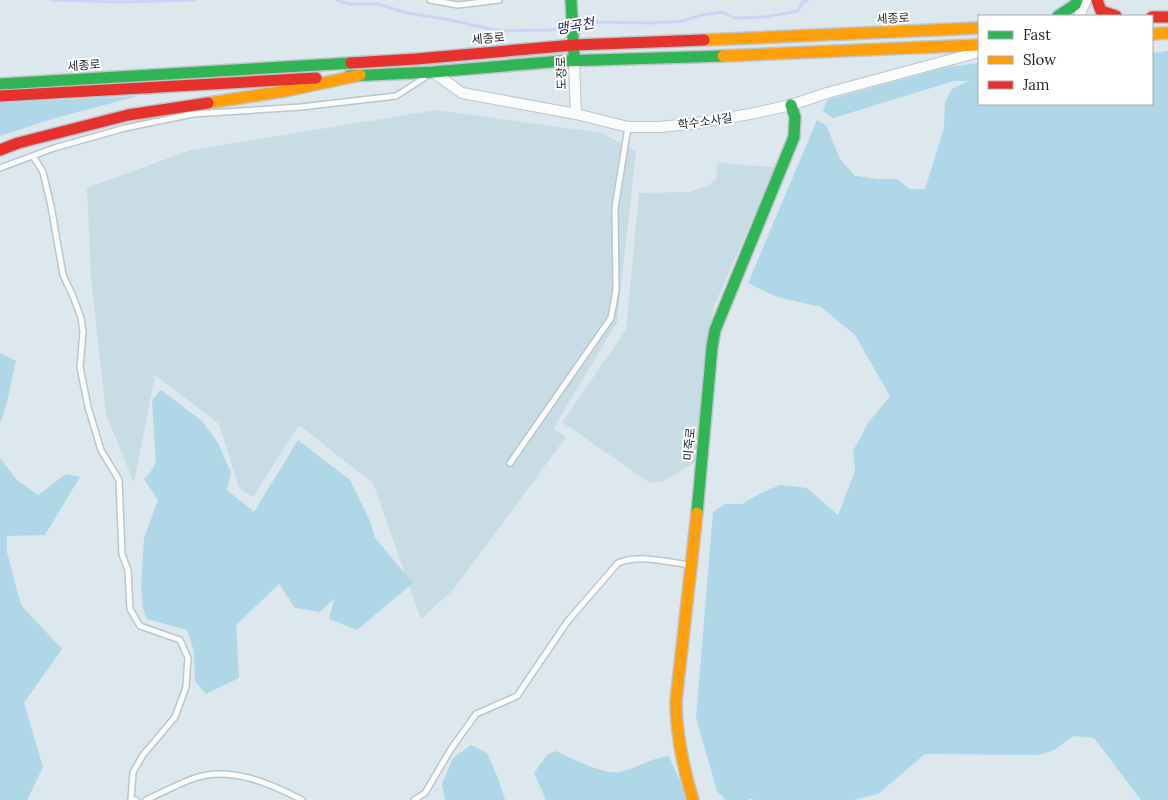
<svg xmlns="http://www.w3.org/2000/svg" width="1168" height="800" viewBox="0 0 1168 800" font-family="Lora,'Noto Sans KR',serif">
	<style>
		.built { fill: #c7dce4 }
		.green { fill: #b0d7e7 }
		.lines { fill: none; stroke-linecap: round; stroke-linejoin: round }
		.stream { stroke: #ccd4f4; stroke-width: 3 }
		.lane-casing { stroke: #bdc5c9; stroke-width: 8 }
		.street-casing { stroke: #bdc5c9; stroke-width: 12 }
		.fast-casing { stroke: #bdc5c9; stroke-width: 14 }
		.slow-casing { stroke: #bdc5c9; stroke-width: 14 }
		.jam-casing { stroke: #bdc5c9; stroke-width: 14 }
		.lane { stroke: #fafcfc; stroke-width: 5 }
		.street { stroke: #fafcfc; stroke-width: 10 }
		.fast { stroke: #30b455; stroke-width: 11 }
		.slow { stroke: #ff9f0a; stroke-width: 11 }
		.jam { stroke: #e5322d; stroke-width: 11 }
		.labels { text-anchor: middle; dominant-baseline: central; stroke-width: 4; stroke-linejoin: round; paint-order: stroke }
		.street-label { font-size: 12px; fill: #21292c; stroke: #fff }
		.water-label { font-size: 14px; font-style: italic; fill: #24206f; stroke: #fff }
	</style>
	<rect width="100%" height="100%" fill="#dce8ed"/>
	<path class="built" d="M437,110L602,133L636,152L617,322L553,429L566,437L454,589L421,619L373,483L299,425L253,497L239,488L219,424L155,375L134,483L106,414L91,277L87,188L191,150Z
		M718,162L741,165L776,167L714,306L703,362L697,461L664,481L650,483L562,422L626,330L639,193L689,192L708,186L716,179Z"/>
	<path class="green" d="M1168,51V800H1141L1094,738L1073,736L1054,750L1039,755L925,754L878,794L853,800H753L750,798L748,800H726L717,791L696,718L713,512L725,504H742L759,494L780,485L807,488L838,515L855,471L853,451L868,423L890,396L855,335L821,307L777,297L748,283L817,120L826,125L840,159L855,176L879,179H897L910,189H925L944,128L945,102L952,89L969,81H954L833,118L823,111L827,100L947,67L979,63V104H1152V53Z
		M138,96L52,119L0,136V103Z
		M0,353L16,361L6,406L0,423Z
		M161,390L202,421L218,443L231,473L227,490L254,512L298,440L350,480L370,521L375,538L413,583L357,630L329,619L334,599L320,612L295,608L279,584L236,625L239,678L206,694L195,681L194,651L187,630L147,619L143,609L141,589L144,538L158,500L144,479L150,473L156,462L152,400Z
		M0,458L17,480L38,495L66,474L80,477L45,535L7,536V552L21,605L62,649L24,703L43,767L27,800H0Z
		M471,745L487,753L498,778L505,800H445L442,784L453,758Z
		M556,751C571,758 603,775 620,772C637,768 649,759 669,756L688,800H546L534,773L547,755Z"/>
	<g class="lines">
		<path class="stream" d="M51,0L121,2L196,0
			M337,0L349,4H378L407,13L446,19L500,31L551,30L569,26
			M576,24L587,22L652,23L682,21L702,15L722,12L735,18L765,17L798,11L803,2L808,0"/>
		<defs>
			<path id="lane" d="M430,0L458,5L499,0
				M33,156L43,172L51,206L63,275L73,296L81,318L83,332L80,367L88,407L101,450L119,480L122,554L128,570L130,609L140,626L180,640L188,658L186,687L175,717L143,755L133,772L131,800H136
				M0,168L54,148L125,128L193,114L301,107L396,96L424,78
				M510,463L611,318L616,290L615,208L628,127
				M146,800C161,793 176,785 192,779C228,765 270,783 302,800
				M414,800L425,793L451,749L476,714L517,696L567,622L618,563C640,554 667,562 690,565"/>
			<path id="street" d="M1079,16L1086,0
				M574,61L576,114
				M433,72L462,93L576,114L628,127H659L690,124L750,114L791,105L827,93L979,52"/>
			<path id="fast" d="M571,0L574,55
				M1058,16L1075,5L1077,0
				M349,76L433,72L562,61L723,56
				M0,84L351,63
				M697,513L712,347L715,330L794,137L795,117L791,105"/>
			<path id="slow" d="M1152,34L1168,33
				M704,40L979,28
				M723,56L979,45
				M208,103L285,91L360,75
				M693,800C683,767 676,735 676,701L697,513"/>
			<path id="jam" d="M1097,0L1101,11L1116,16
				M1152,17H1168
				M351,63L416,59L574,45L704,40
				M0,96L316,78
				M0,150L18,143L128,115L208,103"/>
		</defs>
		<use href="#lane" class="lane-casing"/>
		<use href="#street" class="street-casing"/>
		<use href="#fast" class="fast-casing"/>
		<use href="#slow" class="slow-casing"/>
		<use href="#jam" class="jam-casing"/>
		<use href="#lane" class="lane"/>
		<use href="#street" class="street"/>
		<use href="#fast" class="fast"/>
		<use href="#slow" class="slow"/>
		<use href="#jam" class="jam"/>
	</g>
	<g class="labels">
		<g class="street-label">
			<text transform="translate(893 18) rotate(-3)">세종로</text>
			<text transform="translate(488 38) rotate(-5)">세종로</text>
			<text transform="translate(84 65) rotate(-4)">세종로</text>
			<text transform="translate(561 73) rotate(-92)">도장로</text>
			<text transform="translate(705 121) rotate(-8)">학수소사길</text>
			<text transform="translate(689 444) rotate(-85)">미죽로</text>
		</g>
		<g class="water-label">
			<text transform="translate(575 26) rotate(-10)">맹곡천</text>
		</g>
	</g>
	<rect x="978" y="15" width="175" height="90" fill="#ffffff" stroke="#a6a9ab"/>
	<rect x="988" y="31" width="25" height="8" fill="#30b455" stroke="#a6a9ab"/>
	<text x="1023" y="40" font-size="15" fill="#21292c">Fast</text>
	<rect x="988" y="56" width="25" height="8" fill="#ff9f0a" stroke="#a6a9ab"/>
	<text x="1023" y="65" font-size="15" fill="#21292c">Slow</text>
	<rect x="988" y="81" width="25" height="8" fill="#e5322d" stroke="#a6a9ab"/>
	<text x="1023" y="90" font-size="15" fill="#21292c">Jam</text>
</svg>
